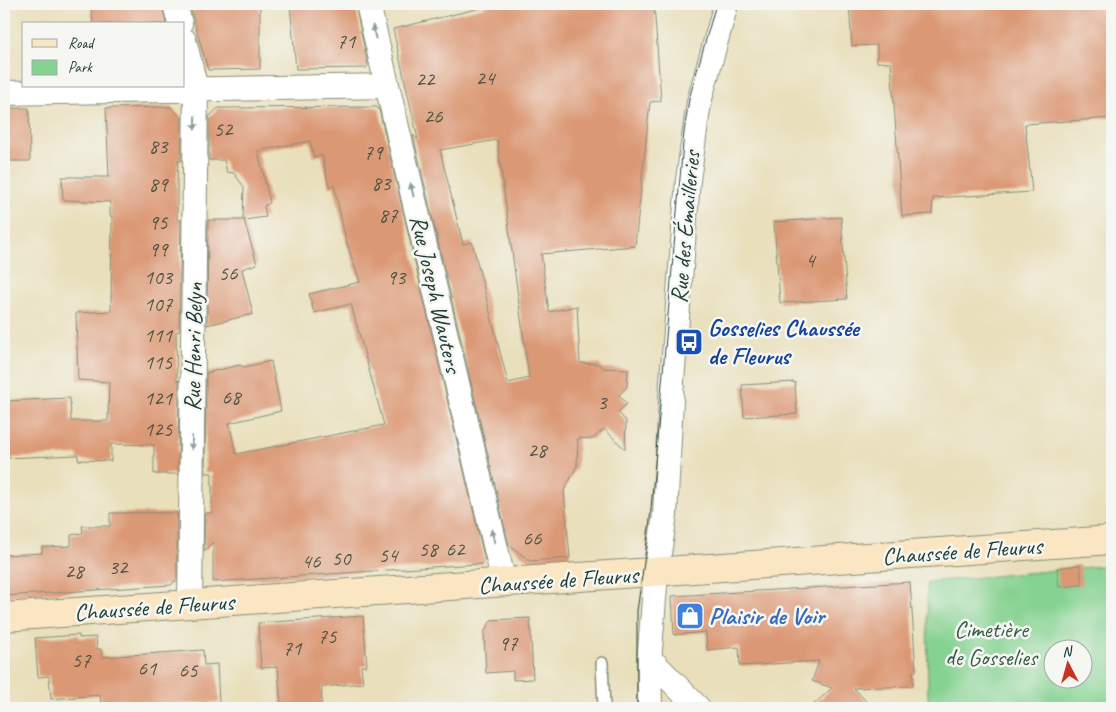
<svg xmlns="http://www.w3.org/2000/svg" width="1116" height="712" viewBox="0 0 1116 712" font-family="Caveat,sans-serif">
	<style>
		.green { fill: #85d291; stroke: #528862; fill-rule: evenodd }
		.building { fill: #db9874; fill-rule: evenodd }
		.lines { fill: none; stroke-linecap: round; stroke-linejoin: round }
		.service-casing { stroke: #848e78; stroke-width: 14 }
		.minor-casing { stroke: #848e78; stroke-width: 26 }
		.secondary-casing { stroke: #848e78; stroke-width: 30 }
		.service { stroke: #fff; stroke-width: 11 }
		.minor { stroke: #fff; stroke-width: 24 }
		.secondary { stroke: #fbe6c4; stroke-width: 28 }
		.tram { stroke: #1f3d34; stroke-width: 1 }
		.oneway { fill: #8f9e9a }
		.labels { text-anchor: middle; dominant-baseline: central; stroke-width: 5; stroke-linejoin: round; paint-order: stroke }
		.number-label { font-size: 21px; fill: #4e5444 }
		.street-label { font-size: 24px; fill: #1f3d34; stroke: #f6f6f2 }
		.transit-label { font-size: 24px; font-weight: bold; fill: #164399; stroke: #f6f6f2; text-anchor: start }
		.shop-label { font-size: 24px; font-weight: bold; fill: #366cbe; stroke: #f6f6f2; text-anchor: start }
		.park-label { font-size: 24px; fill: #335b47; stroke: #f6f6f2 }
	</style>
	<rect width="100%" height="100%" fill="#f6f6f2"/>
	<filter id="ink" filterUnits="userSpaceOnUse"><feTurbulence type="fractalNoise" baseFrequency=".02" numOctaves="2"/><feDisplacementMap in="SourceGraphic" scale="10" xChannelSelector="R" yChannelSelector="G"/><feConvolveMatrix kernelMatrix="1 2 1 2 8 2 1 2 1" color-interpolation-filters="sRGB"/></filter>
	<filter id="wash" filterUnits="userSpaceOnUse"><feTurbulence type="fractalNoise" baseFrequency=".0096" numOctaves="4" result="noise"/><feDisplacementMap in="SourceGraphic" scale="20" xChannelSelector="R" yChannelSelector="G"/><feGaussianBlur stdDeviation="1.12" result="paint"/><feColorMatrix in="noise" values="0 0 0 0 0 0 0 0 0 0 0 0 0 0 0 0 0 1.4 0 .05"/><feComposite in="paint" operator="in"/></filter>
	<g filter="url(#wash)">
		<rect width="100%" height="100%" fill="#e9dfbb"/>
		<path class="green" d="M1112,565V708H928L927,582ZM1054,650H1084V680H1054Z"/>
		<g id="blocks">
			<path class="building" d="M91,4H162L166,24H93Z
				M189,4H260V69L208,70Z
				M290,4H355L368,65L366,68L296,69Z
				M484,4H654L661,101L650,102L635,246L541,254L549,312L577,306L580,363L599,364L603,368L628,369L627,387L619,395L627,404L618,412L626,421L625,449L604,429L593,439L578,438L577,466L564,491L570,558L530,561L509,545L413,135L418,139L393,29L485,7ZM497,140L529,378L508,383L472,242L463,244L440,150Z
				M849,4H1112V118L1025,124L1032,192L933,198L932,214L902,216L891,63L877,62V45L852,46Z
				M171,107L182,118L181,161H178L177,183V220H181L179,331L176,332L177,381L179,380L178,474H154V445L111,444V461L78,460V455L4,458V401L70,398L71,421H108L109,382L78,380L76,313L111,311L112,216H110V202L63,200L62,177H109L106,108Z
				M376,107L379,109L485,561L482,564L461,565L213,582V542L204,551L205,513H212V473H205L206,373L240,365L244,367L271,361L281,411L229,423L236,454L384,425L351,304L314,313L309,294L360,282L346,241L334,186L329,187L322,155L314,157L310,141L258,151L270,203L264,206L266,217L244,220L257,264L242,269L253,314L207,325L208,220H243L244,187L234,173L227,172L224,160H209V117L218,108Z
				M4,108H29L30,161H4Z
				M841,217L847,299L780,303L774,222Z
				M795,382L797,414L744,417L742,385Z
				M110,513H177V579L171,585L4,596V555L42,553V547L71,546V535L83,533L82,526H110Z
				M1080,565L1082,585L1059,587L1057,568Z
				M910,582L916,671L913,672V686L854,688L872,708H810L832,688L812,681L819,661L740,666L739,647L707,650L706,632L674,635L672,596Z
				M363,616L367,666H361L363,683L322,687L321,707L281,708L278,667L261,668L258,623Z
				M530,618L533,679L513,680V671L486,673L484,633L491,620Z
				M79,635V638L96,637L97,649H101L102,657L203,650L204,665L217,664L219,702L175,705L176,708H101L100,695L51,699L49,676L38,677L35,638Z"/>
		</g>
	</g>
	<g filter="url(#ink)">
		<use href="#blocks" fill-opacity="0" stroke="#848e78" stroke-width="1"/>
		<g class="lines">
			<defs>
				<path id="service" d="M602,663L604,708"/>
				<path id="minor" d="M175,4L180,24
					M368,4L504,583
					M184,40L196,89L190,605
					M4,93L387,86
					M649,663L655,664L698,708
					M650,708L649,663L656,573L665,515L672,381L688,180L699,102L726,4"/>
				<path id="secondary" d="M4,617L1112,540"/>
			</defs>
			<use href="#service" class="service-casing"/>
			<use href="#minor" class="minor-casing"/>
			<use href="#secondary" class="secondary-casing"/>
			<use href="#service" class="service"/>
			<use href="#minor" class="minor"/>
			<use href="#secondary" class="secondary"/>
			<path class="tram" d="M637,708V611L650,520L684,132L689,99L716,4"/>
		</g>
		<defs><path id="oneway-solid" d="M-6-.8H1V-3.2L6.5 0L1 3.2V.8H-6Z" transform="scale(1.25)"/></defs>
		<g class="oneway">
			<use href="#oneway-solid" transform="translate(374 32) rotate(-103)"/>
			<use href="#oneway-solid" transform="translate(195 123) rotate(91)"/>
			<use href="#oneway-solid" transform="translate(412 190) rotate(-103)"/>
			<use href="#oneway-solid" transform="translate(192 443) rotate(91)"/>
			<use href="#oneway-solid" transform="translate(493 536) rotate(-103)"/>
		</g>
	</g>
	<defs>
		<symbol id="bus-square" viewBox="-11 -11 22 22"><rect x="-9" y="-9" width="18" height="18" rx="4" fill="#1a4fb4" stroke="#f6f6f2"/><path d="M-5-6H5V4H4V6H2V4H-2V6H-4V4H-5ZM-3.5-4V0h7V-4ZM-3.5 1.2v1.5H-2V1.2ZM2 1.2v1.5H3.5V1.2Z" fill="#fff"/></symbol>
		<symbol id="shop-square" viewBox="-11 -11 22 22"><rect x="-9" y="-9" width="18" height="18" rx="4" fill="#3f7fe0" stroke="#f6f6f2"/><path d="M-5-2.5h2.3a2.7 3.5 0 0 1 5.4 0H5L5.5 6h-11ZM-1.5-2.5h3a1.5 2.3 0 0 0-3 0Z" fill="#fff"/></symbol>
	</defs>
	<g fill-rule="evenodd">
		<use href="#bus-square" x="673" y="326" width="32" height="32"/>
		<use href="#shop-square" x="674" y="600" width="32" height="32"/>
	</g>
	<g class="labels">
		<g class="number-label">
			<text x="346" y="41">71</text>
			<text x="485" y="78">24</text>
			<text x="425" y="79">22</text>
			<text x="433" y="116">26</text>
			<text x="223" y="129">52</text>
			<text x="158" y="146">83</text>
			<text x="373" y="152">79</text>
			<text x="381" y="183">83</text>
			<text x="158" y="184">89</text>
			<text x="388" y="215">87</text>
			<text x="158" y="222">95</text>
			<text x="158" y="249">99</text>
			<text x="810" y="260">4</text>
			<text x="228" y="273">56</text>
			<text x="158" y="277">103</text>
			<text x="396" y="277">93</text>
			<text x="158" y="304">107</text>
			<text x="158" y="335">111</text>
			<text x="158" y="362">115</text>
			<text x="231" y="397">68</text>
			<text x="158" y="398">121</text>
			<text x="602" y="402">3</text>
			<text x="158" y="429">125</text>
			<text x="537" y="450">28</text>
			<text x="532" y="538">66</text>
			<text x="428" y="549">58</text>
			<text x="455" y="549">62</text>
			<text x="388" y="555">54</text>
			<text x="341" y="558">50</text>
			<text x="311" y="561">46</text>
			<text x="118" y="567">32</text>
			<text x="74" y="571">28</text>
			<text x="327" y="636">75</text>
			<text x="508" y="643">97</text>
			<text x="292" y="648">71</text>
			<text x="81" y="660">57</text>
			<text x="147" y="668">61</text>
			<text x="188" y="670">65</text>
		</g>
		<g class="street-label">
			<text transform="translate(685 227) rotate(-85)">Rue des Émailleries</text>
			<text transform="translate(436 294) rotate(77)">Rue Joseph Wauters</text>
			<text transform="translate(193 347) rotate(-89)">Rue Henri Belyn</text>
			<text transform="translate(962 551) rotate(-4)">Chaussée de Fleurus</text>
			<text transform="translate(558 580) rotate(-4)">Chaussée de Fleurus</text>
			<text transform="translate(154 607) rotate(-4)">Chaussée de Fleurus</text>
		</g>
		<g class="transit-label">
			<text x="708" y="328">Gosselies Chaussée<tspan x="708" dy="28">de Fleurus</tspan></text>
		</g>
		<g class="shop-label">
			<text x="709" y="616">Plaisir de Voir</text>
		</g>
		<g class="park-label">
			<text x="991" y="629">Cimetière<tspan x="991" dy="28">de Gosselies</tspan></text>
		</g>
	</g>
	<rect width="1116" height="712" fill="none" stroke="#f6f6f2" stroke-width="20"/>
	<rect x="22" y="22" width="162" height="65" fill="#f6f6f2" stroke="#a0aca6"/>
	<rect x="32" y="39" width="25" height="8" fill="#fbe6c4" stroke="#a0aca6"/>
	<text x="68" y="48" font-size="15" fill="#1f3d34">Road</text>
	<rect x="32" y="60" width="25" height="15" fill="#85d291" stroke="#a0aca6"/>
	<text x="68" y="72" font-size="15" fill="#1f3d34">Park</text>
	<g transform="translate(1068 664) rotate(354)"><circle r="24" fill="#f6f6f2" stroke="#a0aca6"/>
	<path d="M0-4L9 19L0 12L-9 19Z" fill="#c8321e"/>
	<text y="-8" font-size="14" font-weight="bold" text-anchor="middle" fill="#1f3d34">N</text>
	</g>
</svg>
